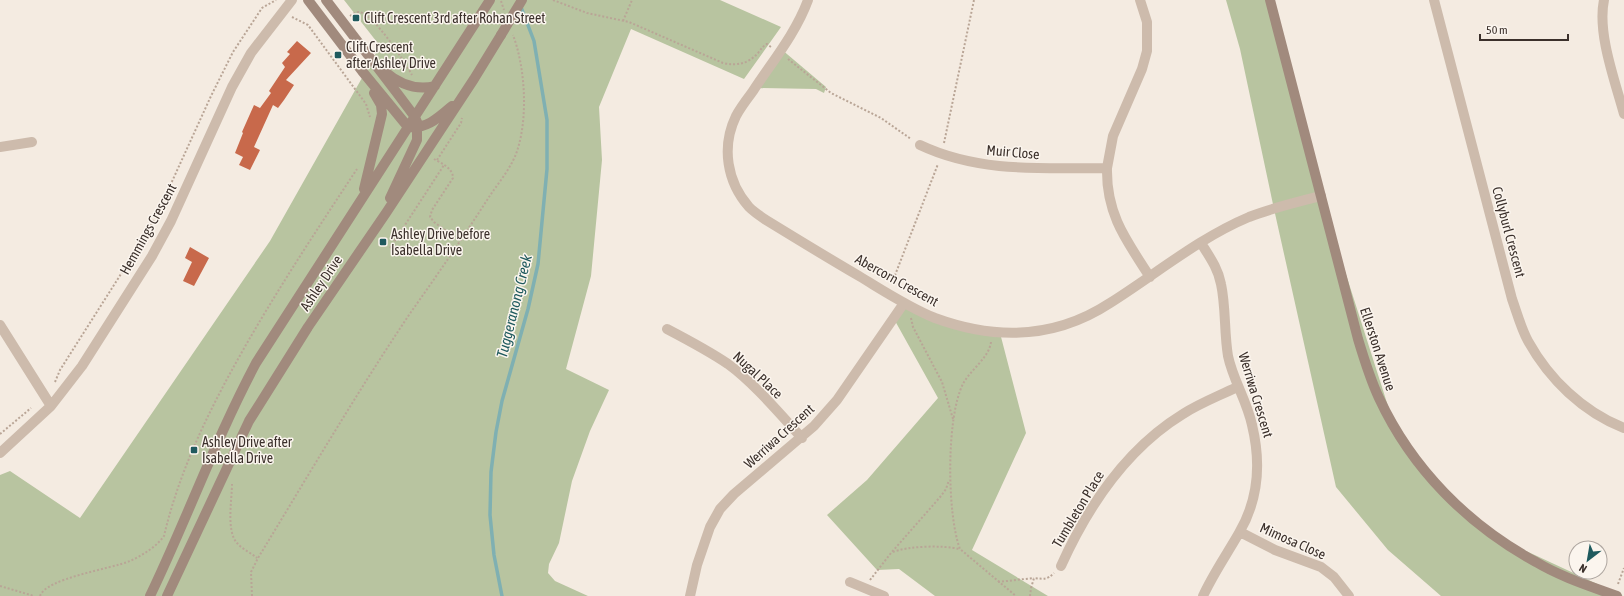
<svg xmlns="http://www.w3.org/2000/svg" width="1624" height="596" viewBox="0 0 1624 596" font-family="'Asap Condensed',sans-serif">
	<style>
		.green { fill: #b8c4a0 }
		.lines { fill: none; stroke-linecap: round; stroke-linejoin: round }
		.stream { stroke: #7fb0b2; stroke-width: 3.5 }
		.building { fill: #c8694b }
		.path { stroke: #b9a596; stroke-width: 2; stroke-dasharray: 2 2; stroke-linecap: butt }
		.street { stroke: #cdbbac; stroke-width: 10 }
		.secondary { stroke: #a18a7d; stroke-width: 10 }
		.secondary-bridge { stroke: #a18a7d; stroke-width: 10 }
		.poi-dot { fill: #1f5a5e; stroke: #fbf5ee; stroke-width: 1.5 }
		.labels { text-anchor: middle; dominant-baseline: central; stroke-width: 3; stroke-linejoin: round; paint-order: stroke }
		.poi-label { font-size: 14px; fill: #3b302b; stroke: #fbf5ee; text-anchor: start }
		.street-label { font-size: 14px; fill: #3b302b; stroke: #fbf5ee }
		.water-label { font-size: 15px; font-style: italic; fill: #1f5a5e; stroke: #fbf5ee }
	</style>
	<rect width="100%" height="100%" fill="#f4ebe1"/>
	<path class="green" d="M344,0H720L781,27L744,79L631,29L599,107L602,160L591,276L566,369L609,390L590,431L572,481L559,543L549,564L548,573L555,581L588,596H0V475L10,471L80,518L270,241L380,46Z
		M1226,0H1270L1321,196L1395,428L1435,489L1492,535L1623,596H1441L1388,550L1336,487L1274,209L1240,49Z
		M781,49L826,87L824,93L816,89L755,88Z
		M904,303L923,312L1000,333L1026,433L972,550L1048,596H935L899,569L877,570L827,515L867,480L938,398L894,319Z"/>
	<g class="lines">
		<path class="stream" d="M502,596L494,555L490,515L491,472L496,432L502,401L528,309L538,264L547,169V120L534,41L521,7"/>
	</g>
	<path class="building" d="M297,41L311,53L286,80L294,85L284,100L278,108L273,105L254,147L260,150L250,170L239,165L243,157L235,153L243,133L242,132L254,105L260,108L271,93L269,91L285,67L282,63L290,54L287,52Z
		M190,247L209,258L194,286L183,281L192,262L185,258Z"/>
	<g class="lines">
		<path class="path" d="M553,0L587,13L629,22L723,63C737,66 748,64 758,53C761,49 763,46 767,44L771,47
			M501,1L504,10
			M350,16C353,14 355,12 359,12C373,13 405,62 412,75
			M292,17L308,25L366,104L370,117
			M623,21L632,0
			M788,59L831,93L881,118L911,139
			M944,143L974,0
			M434,159C441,163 453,168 453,178L432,210L430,217L434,222L460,241
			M437,160L461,123L462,118
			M390,248L444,165
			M892,283L938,164
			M911,318L913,327L942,382L953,419
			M991,342C989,358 970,370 963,384C946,417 947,515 960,549L1016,596
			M55,382L60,370L147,233L159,210L211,96L233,52L262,8L276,0
			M0,434L31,408
			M232,484C232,499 226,531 237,543C242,549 251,553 257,558
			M893,552C908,546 943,545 959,549
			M870,580L891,553L941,496L946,489L949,480
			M998,582L1034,578
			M1618,584L1624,568
			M0,586L34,596
			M40,596C46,578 111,569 130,561C143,555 156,547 164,536C178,476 204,421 233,368C271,299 314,234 357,169
			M252,596L251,572L258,558C308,476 357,392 411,312C438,274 464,236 489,197C499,182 513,166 518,148C528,115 525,67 513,35
			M1030,596L1031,588L1034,578C1044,579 1047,580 1054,573"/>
		<path class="street" d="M808,0C796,33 772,62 753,91C747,99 740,108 736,116C721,147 727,182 749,207C754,212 760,216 766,220C797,239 828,258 859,276C884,291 908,307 935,318C995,340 1055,339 1110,303C1156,274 1199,238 1249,217C1272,208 1297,202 1321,196
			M1434,0L1512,299C1517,313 1521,328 1528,341C1549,379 1583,412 1624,428
			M1604,0C1597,33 1615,81 1624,114
			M920,145C979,173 1043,168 1107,168C1106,214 1126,240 1150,277
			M0,147L32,142
			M1107,168L1113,136L1142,69L1147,51V22L1140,0
			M1201,243C1209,256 1218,268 1221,284C1226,307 1224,332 1228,356C1233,380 1247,401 1252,425C1261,462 1259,499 1239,533C1227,554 1213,574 1203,596
			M0,325L51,406
			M667,329C688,340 709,351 728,364C754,383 780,414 802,438
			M0,453L51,406L82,366L152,256L171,221L232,87L251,53L292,0
			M1240,532L1275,550L1321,567L1334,577L1349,596
			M1061,566C1088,506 1126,449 1183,414C1200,403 1219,396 1237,387
			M850,582L884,596
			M690,596L697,565L710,527L720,509L734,494L814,426L837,400L904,303"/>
		<path class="secondary" d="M308,0L362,71L408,127C427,129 438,118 452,106
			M326,0L397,93L415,117L417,122V140L390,198
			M1270,0L1358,339C1364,359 1370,379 1379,398C1412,469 1468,525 1536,562C1561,577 1590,586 1617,596
			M384,71C399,84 415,91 435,86
			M364,189L382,114L381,105L374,93
			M150,596C187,519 216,438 256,363L490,0
			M167,596L249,421L308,327L386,213L474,79L501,35"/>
		<path class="secondary-bridge" d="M501,35L522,0"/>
	</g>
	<g class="poi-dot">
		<rect x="352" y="14" width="8" height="8" rx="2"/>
		<rect x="334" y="51" width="8" height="8" rx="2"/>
		<rect x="379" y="238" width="8" height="8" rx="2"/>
		<rect x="190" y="446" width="8" height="8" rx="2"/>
	</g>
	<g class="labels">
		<g class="poi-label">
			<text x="364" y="18">Clift Crescent 3rd after Rohan Street</text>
			<text x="346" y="47">Clift Crescent<tspan x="346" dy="16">after Ashley Drive</tspan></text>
			<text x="391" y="234">Ashley Drive before<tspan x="391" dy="16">Isabella Drive</tspan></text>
			<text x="202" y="442">Ashley Drive after<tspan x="202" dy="16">Isabella Drive</tspan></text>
		</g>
		<g class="street-label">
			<text transform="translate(1013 152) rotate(5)">Muir Close</text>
			<text transform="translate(148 229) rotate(-61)">Hemmings Crescent</text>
			<text transform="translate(1509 232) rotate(75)">Collyburl Crescent</text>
			<text transform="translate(897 280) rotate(29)">Abercorn Crescent</text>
			<text transform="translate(321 283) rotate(-56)">Ashley Drive</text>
			<text transform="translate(1378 349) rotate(72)">Ellerston Avenue</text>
			<text transform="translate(758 375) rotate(43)">Nugal Place</text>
			<text transform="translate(1256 395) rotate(73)">Werriwa Crescent</text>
			<text transform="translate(779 436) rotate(-42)">Werriwa Crescent</text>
			<text transform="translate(1078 509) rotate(-59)">Tumbleton Place</text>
			<text transform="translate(1293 541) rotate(24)">Mimosa Close</text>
		</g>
		<g class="water-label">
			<text transform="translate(514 306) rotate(-76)">Tuggeranong Creek</text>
		</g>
	</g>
	<g transform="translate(1588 560) rotate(211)"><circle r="19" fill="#fbf5ee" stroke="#aea6a0"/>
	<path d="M0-3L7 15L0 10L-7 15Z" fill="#1f5a5e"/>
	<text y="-6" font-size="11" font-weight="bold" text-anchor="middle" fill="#3b302b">N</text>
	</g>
	<path d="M1480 34v6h88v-6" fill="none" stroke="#3b302b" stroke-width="2"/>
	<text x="1486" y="34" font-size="12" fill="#3b302b" stroke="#fbf5ee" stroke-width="3" paint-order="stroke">50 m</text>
</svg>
